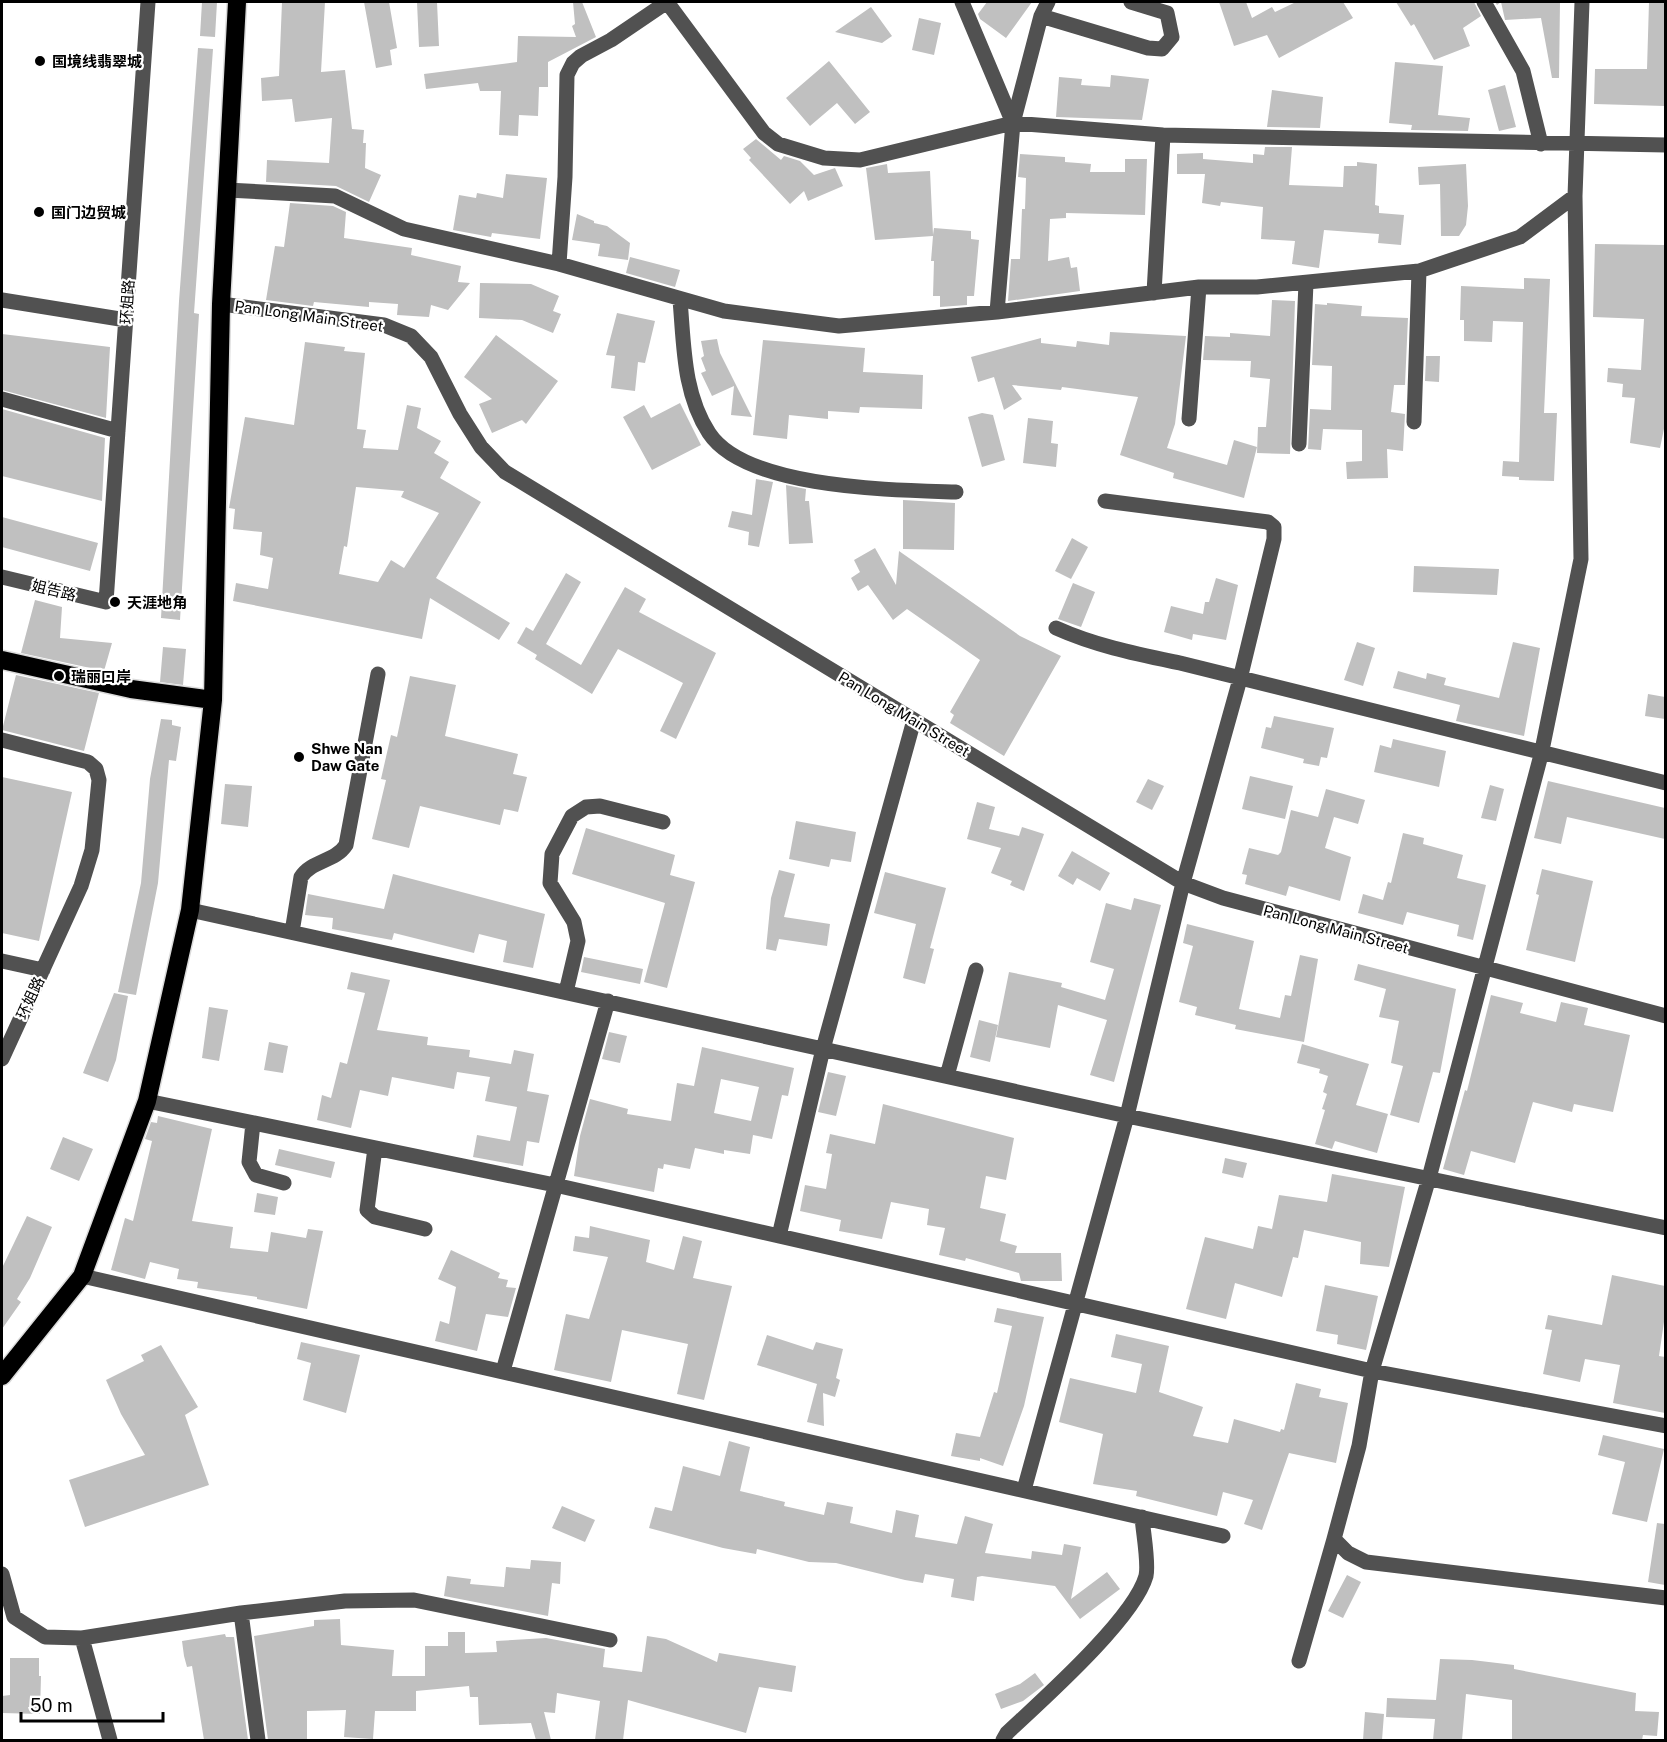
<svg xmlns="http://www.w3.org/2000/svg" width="1667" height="1742" viewBox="0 0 1667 1742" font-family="'Public Sans','Noto Sans SC',sans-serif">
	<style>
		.building { fill: #c0c0c0; fill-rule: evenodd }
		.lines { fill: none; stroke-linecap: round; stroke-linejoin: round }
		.highway-casing { stroke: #dbdbdb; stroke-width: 21 }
		.minor { stroke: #515151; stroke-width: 15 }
		.highway { stroke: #000; stroke-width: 18 }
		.poi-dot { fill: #000; stroke: #fff; stroke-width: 2 }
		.labels { text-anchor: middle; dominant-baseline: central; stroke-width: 4.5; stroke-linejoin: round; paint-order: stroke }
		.poi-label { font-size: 15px; font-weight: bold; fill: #000; stroke: #fff; text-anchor: start }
		.street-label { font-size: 15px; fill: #000; stroke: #fff }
	</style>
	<rect width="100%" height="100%" fill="#fff"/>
	<path class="building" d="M202,2H217L215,37L200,36Z
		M282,2H325L321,72L345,70L352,129L364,130L363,143H366L365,168L381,175L369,202L336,186L266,182L267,160L329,163L332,118L295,122L292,99L262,101L261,78L279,76Z
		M364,2H389L397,48L390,50L392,65L376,68Z
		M417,2H437L439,46L419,47Z
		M573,2H582L596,37L548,62V87H539L538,116L519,115L518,136L499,135L501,91H480L478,83L426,89L424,74L517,62L518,36L576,37L572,26L575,24Z
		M987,2H1032L1006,38L980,19L978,14Z
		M1219,2H1246L1252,18L1272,7L1275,12L1296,2H1343L1353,18L1279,58L1267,35L1234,46Z
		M1396,2H1474L1481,16L1463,28L1470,46L1434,60L1414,24L1411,26Z
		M1495,2H1560L1559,78H1552L1541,18L1505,20L1501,2L1497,5Z
		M1649,2H1665V106L1594,104L1595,69H1647Z
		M871,7L892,36L882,43L835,32Z
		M919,18L941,23L934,55L912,50Z
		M198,48L213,49L194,313L199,314L180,620L161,618L179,301Z
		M829,61L870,112L855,124L837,103L810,126L786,98Z
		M1395,62L1443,66L1438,115L1470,118L1468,131L1411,130L1412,125L1389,123Z
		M1111,75L1149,79L1142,120L1056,117L1059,77L1082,79L1081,85L1110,87Z
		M1505,85L1516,127L1499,131L1488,90Z
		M1272,90L1323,97L1320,128L1267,127Z
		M756,139L781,160L784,156L800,161L814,175L835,168L843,186L808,201L804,191L790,204L749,160L751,158L743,149Z
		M1265,147H1292L1289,185L1343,187L1344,166H1357V162L1377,164L1375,205L1379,206V213L1404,215L1401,245L1378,243L1379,234L1324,230L1319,268L1292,264L1295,241L1261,239L1263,207L1221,202L1220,206L1202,203L1205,174H1177V154L1203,153V159L1253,163V154L1264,155Z
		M1020,154L1065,157V162L1091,164L1090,172H1125V159H1147L1145,215L1066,213V218L1050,219L1048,261L1069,257L1071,268L1077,267L1080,291L1008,301L1011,259H1020L1022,209H1025L1026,178L1018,177Z
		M887,164L888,173L930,171L933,235L934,228L971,231V239L979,240L974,296H967V305L940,307V296H933L934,261H931L933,236L875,240L866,168Z
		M1466,164L1468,206L1466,225L1459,236H1441L1440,184L1419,185L1418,167Z
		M506,174L547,178L540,239L492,233L491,237L453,230L459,195L476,198L477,193L503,198Z
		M290,203L333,206L346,212L344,238L412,248L411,255L461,266L458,282L470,283L448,310L431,305L429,317L397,315L398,304L369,302V307L314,302L313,306L266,300L275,246L284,247Z
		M577,214L594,221V223L607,226L630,243L628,260L598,256L600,244L572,240Z
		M1595,244L1665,245V424L1660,448L1630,443L1635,398L1622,397L1623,384L1607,382L1608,368L1641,370L1644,319L1593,317Z
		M630,257L680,270L675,287L626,273Z
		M1524,278L1550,279L1544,413H1557L1554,481L1519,480V477L1502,476L1503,461L1519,462L1523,322L1493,321L1492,342L1464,341V320H1460L1461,286L1524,289Z
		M480,283L531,284L559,296L553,311L561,314L553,333L522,320L479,318Z
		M1272,300L1295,301L1290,454L1257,453L1258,427H1266L1270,379L1250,377L1251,361L1203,360L1205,336L1230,337V333L1270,336Z
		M1327,303L1362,306L1361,316L1408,318L1405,385H1394L1391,412L1405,414L1403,451L1387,449L1388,478L1347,479L1346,462L1362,461V430L1323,429L1321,450L1308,449L1310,409L1331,410L1332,366L1312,365L1315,304L1327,305Z
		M617,313L655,321L645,363L638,362L635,391L611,388L615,356L606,355Z
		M1110,332L1186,336L1175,424L1167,448L1227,465L1234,440L1257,447L1244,498L1173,478L1174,473L1120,455L1138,397L1062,387L1061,390L1012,385L1022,399L1004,410L994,377L978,382L971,357L1041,338V343L1076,347L1077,341L1109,345Z
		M2,334L110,347L106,418L2,390Z
		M496,335L558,381L526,424L522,420L492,433L479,404L492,399L464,377Z
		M717,339L720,353L752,417L731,415L734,386L712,396L701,373L706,371L701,358L704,356L701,341Z
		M763,340L865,348L863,372L923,375L922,409L860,407L859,413L828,411V419L789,415L787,439L753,435Z
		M305,342L345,347L344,351L365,353L357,429L366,430L363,448L398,450L407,405L421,408L417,428L441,441L434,453L449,462L440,478L481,502L436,578L510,623L499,640L430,598L422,639L233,601L236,583L268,589L273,558L260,555L262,532L233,529L235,509L229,508L245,417L294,425ZM356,487L404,491L401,497L439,513L404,568L391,560L378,582L339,574L344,546L347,547Z
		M1426,356H1440L1439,382L1425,381Z
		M680,403L701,445L652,470L623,417L644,405L651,418Z
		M2,409L105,438L102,501L2,476Z
		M982,413L993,415L1005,460L982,467L968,417Z
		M1028,418L1053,421L1051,443L1058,444L1056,467L1023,463Z
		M756,479L773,482L759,547L748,545L749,532L728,527L732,511L752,515Z
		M786,485L806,489L805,501H809L813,543L789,544Z
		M903,500L955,503L954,550L903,549Z
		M2,517L98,543L90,571L2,547Z
		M1072,538L1088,547L1071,579L1055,571Z
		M875,548L896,585L899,551L1020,636L1061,656L1004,756L950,723L954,715L950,712L980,660L907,609L893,620L868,585L858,591L851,578L860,572L854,560Z
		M1414,566L1499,569L1497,595L1413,592Z
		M566,573L581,582L546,644L581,665L625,587L646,599L639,612L716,653L676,739L660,731L683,683L618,649L592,694L535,659L537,655L517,643L526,627L533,631Z
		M1216,578L1238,585L1226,640L1193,634L1192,640L1164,632L1171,606L1203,614L1205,602H1209Z
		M1073,583L1095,592L1081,627L1058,619Z
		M35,600L62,607L60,638L112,643L104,671L21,653Z
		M1357,642L1375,648L1363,686L1344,680Z
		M1513,642L1540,648L1524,736L1456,721L1460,705L1393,688L1398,671L1426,679L1427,673L1446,678L1444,685L1499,698Z
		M163,647L186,649L183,685L160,682Z
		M16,675L99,693L84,751L2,730Z
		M410,676L456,685L445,736L518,754L513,774L527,777L518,812L504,809L500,825L420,806L409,848L372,839L386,780L381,779L391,735L397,737Z
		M1648,694L1665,697V719L1645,716Z
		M1274,716L1334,728L1327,758L1321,757L1319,766L1303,763L1304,759L1261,748L1266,727L1271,728Z
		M161,719L172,720V725L181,727L176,761L169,760L158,883L136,995L118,992L141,883L150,779Z
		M1393,739L1446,751L1439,787L1374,772L1380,745L1391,748Z
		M1250,776L1293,786L1285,819L1242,809Z
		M2,777L72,792L39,941L2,933Z
		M1148,779L1164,786L1152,810L1136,802Z
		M1548,781L1665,808V839L1567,817L1561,844L1534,838Z
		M225,784L252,786L248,827L221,824Z
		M1490,785L1504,789L1496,821L1481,818Z
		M1326,789L1365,800L1358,824L1334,817L1325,848L1351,857L1340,901L1289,886L1286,896L1245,884L1247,875L1242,874L1249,848L1278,855L1281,852L1291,810L1318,817Z
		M977,802L995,807L989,829L1019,836L1022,827L1044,834L1024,891L1010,885L1012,881L991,873L1001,848L967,839Z
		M796,821L856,832L851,862L831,859L829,867L789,859Z
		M586,828L675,855L670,875L695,882L667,988L644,982L665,903L572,874Z
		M1403,833L1424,838L1423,844L1463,855L1457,878L1486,885L1473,940L1457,936L1459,925L1407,912L1403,925L1358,913L1363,894L1383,900L1388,882L1391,883Z
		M1072,851L1110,873L1100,891L1077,878L1073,885L1058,876Z
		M1542,869L1593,881L1575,962L1526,950L1539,895L1536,894Z
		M779,870L795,874L784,917L830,924L827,946L779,939L776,951L766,949L771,898Z
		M885,872L946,888L930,948L934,949L925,984L903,978L916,924L874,913Z
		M393,874L545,914L533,968L503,962L507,941L479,934L474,953L394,933L392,940L332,929L333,918L305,915L308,894L384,909Z
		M1134,898L1161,905L1114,1082L1090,1075L1107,1020L1058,1005L1050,1048L996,1037L1009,972L1062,983L1061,987L1105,1000L1114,969L1090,962L1106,903L1131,910Z
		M1187,924L1254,941L1239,1009L1280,1018L1285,995L1291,996L1300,955L1318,959L1304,1042L1235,1029L1236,1025L1195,1015L1197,1007L1179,1002L1193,946L1183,943Z
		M584,957L643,969L640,984L581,972Z
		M1358,964L1456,989L1440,1073L1433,1072L1419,1123L1390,1115L1403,1066L1391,1063L1399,1021L1379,1017L1386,989L1354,980Z
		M351,972L390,980L377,1030L428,1037L427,1045L470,1050L469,1057L511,1064L514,1050L534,1054L527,1091L549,1095L539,1143L527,1141L523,1166L473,1157L477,1135L510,1141L517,1107L485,1101L490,1077L457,1072L454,1089L392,1077L388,1096L360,1090L351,1128L317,1120L322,1095L331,1098L340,1062L347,1064L365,993L347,989Z
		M114,993L128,996L116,1060L108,1082L83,1073Z
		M1491,995L1523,1003L1520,1013L1556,1022L1561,1002L1588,1008L1584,1025L1630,1035L1613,1112L1574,1104L1572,1112L1533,1102L1515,1163L1471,1151L1464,1175L1443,1169L1465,1090L1467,1091Z
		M209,1007L228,1010L219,1061L202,1058Z
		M979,1020L998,1025L990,1062L970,1057Z
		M609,1032L627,1036L620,1063L602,1059Z
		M269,1042L288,1046L283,1073L264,1070Z
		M1302,1044L1369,1064L1356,1105L1388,1114L1377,1153L1335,1141L1332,1149L1315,1144L1325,1110L1322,1109L1327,1094L1323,1092L1328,1076L1319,1073L1320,1069L1297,1063Z
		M702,1047L794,1068L788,1096L782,1095L772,1139L753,1135L750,1154L724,1150V1154L695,1148L690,1169L664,1164L663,1169L658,1168L654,1192L574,1176L580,1136L590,1099L628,1109L627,1114L671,1121L677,1083L694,1086ZM721,1079L759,1087L751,1121L714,1113Z
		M828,1072L846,1076L836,1116L818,1112Z
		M883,1104L1014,1138L1006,1180L986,1176L980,1208L1006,1214L1000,1241L1017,1246L1015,1253H1061L1062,1281H1021L1019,1273L966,1258L965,1261L939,1255L945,1228L927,1225L929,1209L891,1202L882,1239L839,1231L841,1220L800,1211L805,1185L826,1189L832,1154L826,1153L830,1134L875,1144Z
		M158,1116L212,1129L192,1221L233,1227L230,1248L268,1252L271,1232L306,1238L308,1229L323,1231L307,1309L257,1299V1297L197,1288L198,1282L177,1279L179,1269L150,1262L145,1279L111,1270L125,1218L133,1221L152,1141L145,1139L151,1122L157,1123Z
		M63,1137L93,1149L79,1181L50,1169Z
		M279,1149L335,1162L331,1178L275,1165Z
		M1225,1158L1247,1163L1243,1178L1222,1173Z
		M1332,1174L1405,1187L1389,1267L1360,1264L1361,1242L1304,1230L1298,1258L1293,1257L1282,1297L1235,1283L1226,1319L1186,1309L1205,1237L1253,1249L1258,1226L1272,1229L1279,1195L1327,1202Z
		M257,1193L278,1197L275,1215L254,1212Z
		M27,1216L52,1227L30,1278L17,1299L21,1302L2,1329V1268Z
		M590,1226L650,1240L646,1262L674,1270L683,1236L702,1241L693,1278L732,1286L704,1400L677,1394L688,1344L622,1330L611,1382L554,1370L566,1314L589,1319L608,1257L573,1251L575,1236L589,1238Z
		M451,1250L500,1273L498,1278L508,1280L506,1287L516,1288L508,1317L486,1314L477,1351L435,1341L440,1321L449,1324L456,1287L438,1279Z
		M1612,1275L1665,1286V1315L1659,1356L1665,1357V1413L1613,1403L1620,1365L1585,1359L1580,1382L1543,1374L1552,1330L1545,1329L1548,1315L1602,1325Z
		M1325,1285L1378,1296L1366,1350L1337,1344L1338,1335L1316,1331Z
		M997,1308L1044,1317L1024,1406L1003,1466L980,1458V1461L951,1456L956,1433L980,1437L994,1392L997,1393L1012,1326L994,1322Z
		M1116,1334L1169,1346L1159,1392L1203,1407L1193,1436L1228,1443L1234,1419L1280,1432L1281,1429L1284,1430L1296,1383L1321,1389L1319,1397L1348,1403L1336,1463L1289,1453L1262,1530L1244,1524L1253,1500L1223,1492L1217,1516L1136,1496L1137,1491L1093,1484L1103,1434L1059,1422L1070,1378L1136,1393L1142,1364L1111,1357Z
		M767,1335L813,1350L816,1342L843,1349L836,1378L840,1380L835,1397L823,1393L824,1426L807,1422L817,1384L757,1365Z
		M301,1342L360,1355L346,1413L303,1400L311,1363L297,1359Z
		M161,1345L198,1407L185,1415L209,1485L85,1527L69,1480L145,1455L121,1414L106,1380L144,1361L141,1355Z
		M1603,1435L1664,1449L1647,1522L1612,1514L1625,1462L1598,1455Z
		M729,1441L750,1447L740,1491L785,1502L784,1506L824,1515L827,1502L853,1507L850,1523L892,1533L896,1510L919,1515L915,1537L957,1544L965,1516L993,1524L985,1553L1031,1559L1032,1551L1062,1555L1064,1544L1081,1547L1071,1599L1107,1572L1120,1589L1080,1619L1055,1586L982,1576L977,1577L974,1601L951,1597L954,1579L925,1574L923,1583L905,1580L836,1563L809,1562L757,1549L756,1554L723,1548L649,1528L655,1507L672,1511L683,1466L720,1476Z
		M562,1506L595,1520L585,1542L552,1528Z
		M1657,1523L1665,1524V1585L1648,1582Z
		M531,1560L561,1562L560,1584L552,1583L548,1616L444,1596L447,1576L471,1579L470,1584L504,1587L506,1567L530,1569Z
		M1347,1575L1361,1582L1343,1618L1328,1611Z
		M340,1619L341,1645L394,1650L392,1676H425V1646H448V1632H465V1653L497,1652L496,1641L546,1638L605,1649L603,1667L642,1672L647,1636L666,1639L717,1662L719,1653L796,1666L792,1692L759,1687L746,1733L628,1700L623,1740H595L600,1701L557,1693L555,1713L544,1712L551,1740H536L531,1723L479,1725L478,1697H470L469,1686L416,1691V1711H375L373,1739L344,1737L346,1710L307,1711V1740H268L254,1636L314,1626V1620Z
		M225,1634L226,1637H234L248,1740H204L192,1666L187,1667L184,1656L182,1641Z
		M10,1658H39V1676H41L40,1714L2,1713V1696L10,1695Z
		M1440,1659L1472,1660L1514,1665V1669L1636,1693L1635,1711L1659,1712L1657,1736L1643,1735L1642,1740H1512V1700L1466,1694L1462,1740H1433L1435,1719L1386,1717L1387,1698L1436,1700Z
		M1035,1673L1044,1685L1023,1701L1001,1709L995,1694L1020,1684Z
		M1365,1712L1384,1714L1382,1740H1363Z"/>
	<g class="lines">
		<defs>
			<path id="highway" d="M2,660L131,689L213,700
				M2,1376L82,1276L147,1101L190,910L213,700L221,304L237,2"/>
		</defs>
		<use href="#highway" class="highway-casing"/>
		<path class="minor" d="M667,2L764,133L778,144L824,158L860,160L1013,123L1163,135L1666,145
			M962,2L1013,123
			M1484,2L1523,71L1541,144
			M1582,2L1575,196L1581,559L1541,755L1429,1178L1372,1371L1359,1446L1334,1539L1348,1553L1366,1562L1666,1598
			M1041,16L1148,48L1162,49L1172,37L1167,13L1131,2
			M227,190L335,196L404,229L559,264L724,311L839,326L997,312L1199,287H1257L1419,271L1520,237L1575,196
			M559,264L565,177L567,75L573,63L581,56L611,40L667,2
			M1154,293L1163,135
			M2,300L126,320
			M680,300C684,345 683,393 709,433C746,489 893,490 956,492
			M221,304L384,325L411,336L431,357L460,414L481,447L505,472L1183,883L1223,898L1666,1016
			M997,312L1013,123L1041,16L1048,2
			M2,399L118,431
			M1189,419L1199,287
			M1414,422L1419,271
			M1299,444L1306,283
			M2,577L106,602L148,2
			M1056,628C1096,646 1137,654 1180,663L1666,783
			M2,740L88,762L96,769L99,780L92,850L81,886L2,1059
			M190,910L1127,1116L1666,1228
			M292,932L301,877C312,860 335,862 346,845L378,674
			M2,961L43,970
			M566,992L578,941L574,922L550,883L552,854L572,816L586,807L600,806L663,822
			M947,1076L976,970
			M147,1101L555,1185L1372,1371L1666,1426
			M253,1123L249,1162L256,1175L284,1183
			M375,1148L367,1210L375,1217L425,1229
			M779,1236L823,1049L914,720
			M82,1276L1223,1536
			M503,1371L608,1001
			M1024,1490L1127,1116L1183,883L1240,679L1274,539V527L1268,522L1105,501
			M2,1574L14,1617L45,1637L82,1638L241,1613L345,1601L414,1600L610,1640
			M241,1613L258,1740
			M82,1638L110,1740
			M1299,1661L1334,1539
			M1003,1740L1007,1733C1041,1701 1134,1619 1146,1576C1149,1563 1143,1532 1142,1517"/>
		<use href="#highway" class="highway"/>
	</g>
	<g class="poi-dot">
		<circle cx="40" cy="61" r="6"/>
		<circle cx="39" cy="212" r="6"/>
		<circle cx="115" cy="602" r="6"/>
		<circle cx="59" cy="676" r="6"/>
		<circle cx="299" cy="757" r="6"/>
	</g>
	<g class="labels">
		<g class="poi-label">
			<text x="52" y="61">国境线翡翠城</text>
			<text x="51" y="212">国门边贸城</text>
			<text x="127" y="602">天涯地角</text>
			<text x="71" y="676">瑞丽口岸</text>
			<text x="311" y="748">Shwe Nan<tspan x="311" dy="17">Daw Gate</tspan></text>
		</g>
		<g class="street-label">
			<text transform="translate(127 302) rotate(-86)">环姐路</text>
			<text transform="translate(309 316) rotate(8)">Pan Long Main Street</text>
			<text transform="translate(54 590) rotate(14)">姐告路</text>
			<text transform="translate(904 714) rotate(31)">Pan Long Main Street</text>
			<text transform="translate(1336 929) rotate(15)">Pan Long Main Street</text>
			<text transform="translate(30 998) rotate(-65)">环姐路</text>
		</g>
	</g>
	<rect width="1667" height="1742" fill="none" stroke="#000000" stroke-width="6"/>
	<path d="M21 1712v9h142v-9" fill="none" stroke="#000000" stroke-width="3"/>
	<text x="30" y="1712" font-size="18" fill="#000000" stroke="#ffffff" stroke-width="4.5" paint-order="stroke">50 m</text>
</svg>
